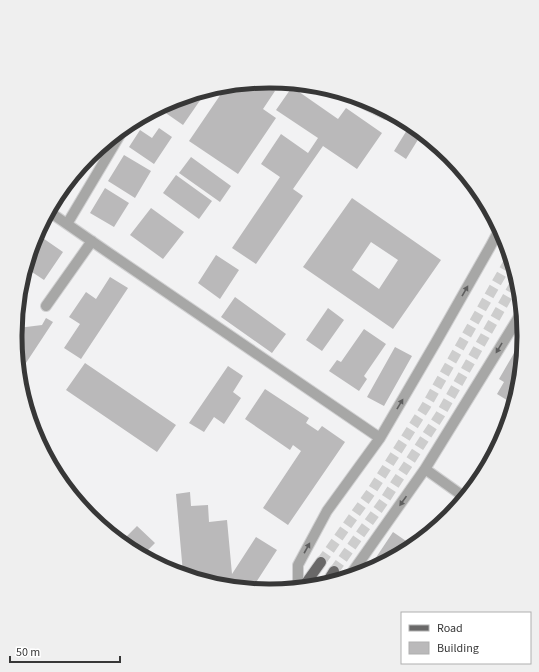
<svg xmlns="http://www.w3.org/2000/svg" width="539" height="672" viewBox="0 0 539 672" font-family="'Source Sans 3',sans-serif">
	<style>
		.building { fill: #bab9ba; fill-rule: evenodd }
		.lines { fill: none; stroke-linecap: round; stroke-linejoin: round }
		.major-tunnel { stroke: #cdcdcd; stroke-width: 10; stroke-dasharray: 10 5; stroke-linecap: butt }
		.minor-casing { stroke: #d0d0d1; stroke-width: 12 }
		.major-casing { stroke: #d0d0d1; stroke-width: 12 }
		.minor { stroke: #a7a7a6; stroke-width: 10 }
		.major { stroke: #696868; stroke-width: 10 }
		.oneway { fill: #5e5e5e }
		.rim { fill: none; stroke: #373737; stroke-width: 5 }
	</style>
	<rect width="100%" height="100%" fill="#f2f2f3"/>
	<path class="building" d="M263,83L275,91L263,109L276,118L238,174L189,141L223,91Z
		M292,87L338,119L346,108L382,133L357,169L323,146L293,189L303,196L256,264L232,248L280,177L261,164L281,134L308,153L318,138L276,110Z
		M196,96L201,99L183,125L160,109L172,101Z
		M159,128L172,137L154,164L129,147L140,130L152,138Z
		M407,130L419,138L406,159L394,151Z
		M124,155L151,171L135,198L108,181Z
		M191,157L231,186L220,202L179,173Z
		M176,175L212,201L199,219L163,193Z
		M105,188L129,203L114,227L90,213Z
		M352,198L441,260L393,329L303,267ZM371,242L398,260L379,289L352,270Z
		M151,208L184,232L163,259L130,235Z
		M37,234L63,252L44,280L32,272L28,279L27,278L34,238Z
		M216,255L239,270L220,299L198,283Z
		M110,277L128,288L81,359L64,348L80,324L69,317L86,292L96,299Z
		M235,297L286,334L272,353L221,317Z
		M328,308L344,320L322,351L306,340Z
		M46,318L53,322L22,369L15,336L16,332L18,328L42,325Z
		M522,325L524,336L523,339L516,335Z
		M364,329L386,344L364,376L367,379L359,391L329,371L337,360L341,362Z
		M395,347L412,356L384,406L367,397Z
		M517,348L521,351L511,399L510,402L497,394L504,382L499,379Z
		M85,363L176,425L157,452L66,390Z
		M228,366L243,376L233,392L241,398L224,424L214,417L204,432L189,423Z
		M265,389L309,418L306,423L318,431L322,426L345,442L288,525L263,508L301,451L293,445L290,450L245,419Z
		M190,492L191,506L208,505L209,522L227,520L232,574L256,537L277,550L253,587L183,573L176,494Z
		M137,526L155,543L145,553L124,539Z
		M393,532L409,543L377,564L373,562Z"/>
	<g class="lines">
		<path class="major-tunnel" d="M321,562L371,492L426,406L509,261
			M334,571L384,501L440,415L514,285"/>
		<defs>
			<path id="minor" d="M353,98L386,114
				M51,213L106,251L380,438
				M67,224L120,135
				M46,306L92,241
				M425,469L463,496
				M351,574L425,469L520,315
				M298,585V565L327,511L380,438L436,342L490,247L499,230"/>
			<path id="major" d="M329,579L334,571
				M306,583L321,562"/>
		</defs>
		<use href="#minor" class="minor-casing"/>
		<use href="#major" class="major-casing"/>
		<use href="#minor" class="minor"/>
		<use href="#major" class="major"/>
	</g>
	<defs><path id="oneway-solid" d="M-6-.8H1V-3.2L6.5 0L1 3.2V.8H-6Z"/></defs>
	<g class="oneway">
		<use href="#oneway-solid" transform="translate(465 291) rotate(-60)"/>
		<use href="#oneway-solid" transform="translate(499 348) rotate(121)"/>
		<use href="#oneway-solid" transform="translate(400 404) rotate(-59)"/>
		<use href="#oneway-solid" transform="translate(403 501) rotate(125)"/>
		<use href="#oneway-solid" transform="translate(307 548) rotate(-61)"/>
	</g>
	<path d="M0 0H539V672H0ZM269 88H270A247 247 0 0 1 517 335V337A247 247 0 0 1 270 584H269A247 247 0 0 1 22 337V335A247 247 0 0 1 269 88Z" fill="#efefef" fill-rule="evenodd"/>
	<path class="rim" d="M269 88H270A247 247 0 0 1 517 335V337A247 247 0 0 1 270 584H269A247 247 0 0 1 22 337V335A247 247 0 0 1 269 88Z"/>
	<rect x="401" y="612" width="130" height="52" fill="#ffffff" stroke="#afafaf"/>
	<rect x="409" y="625" width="20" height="6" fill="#696868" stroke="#afafaf"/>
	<text x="437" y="632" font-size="12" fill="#373737">Road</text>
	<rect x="409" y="642" width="20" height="12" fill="#bab9ba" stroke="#afafaf"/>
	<text x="437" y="652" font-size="12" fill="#373737">Building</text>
	<path d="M10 656v6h110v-6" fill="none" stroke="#373737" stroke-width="2"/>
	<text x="16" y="656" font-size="12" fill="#373737" stroke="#ffffff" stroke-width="3" paint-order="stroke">50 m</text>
</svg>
